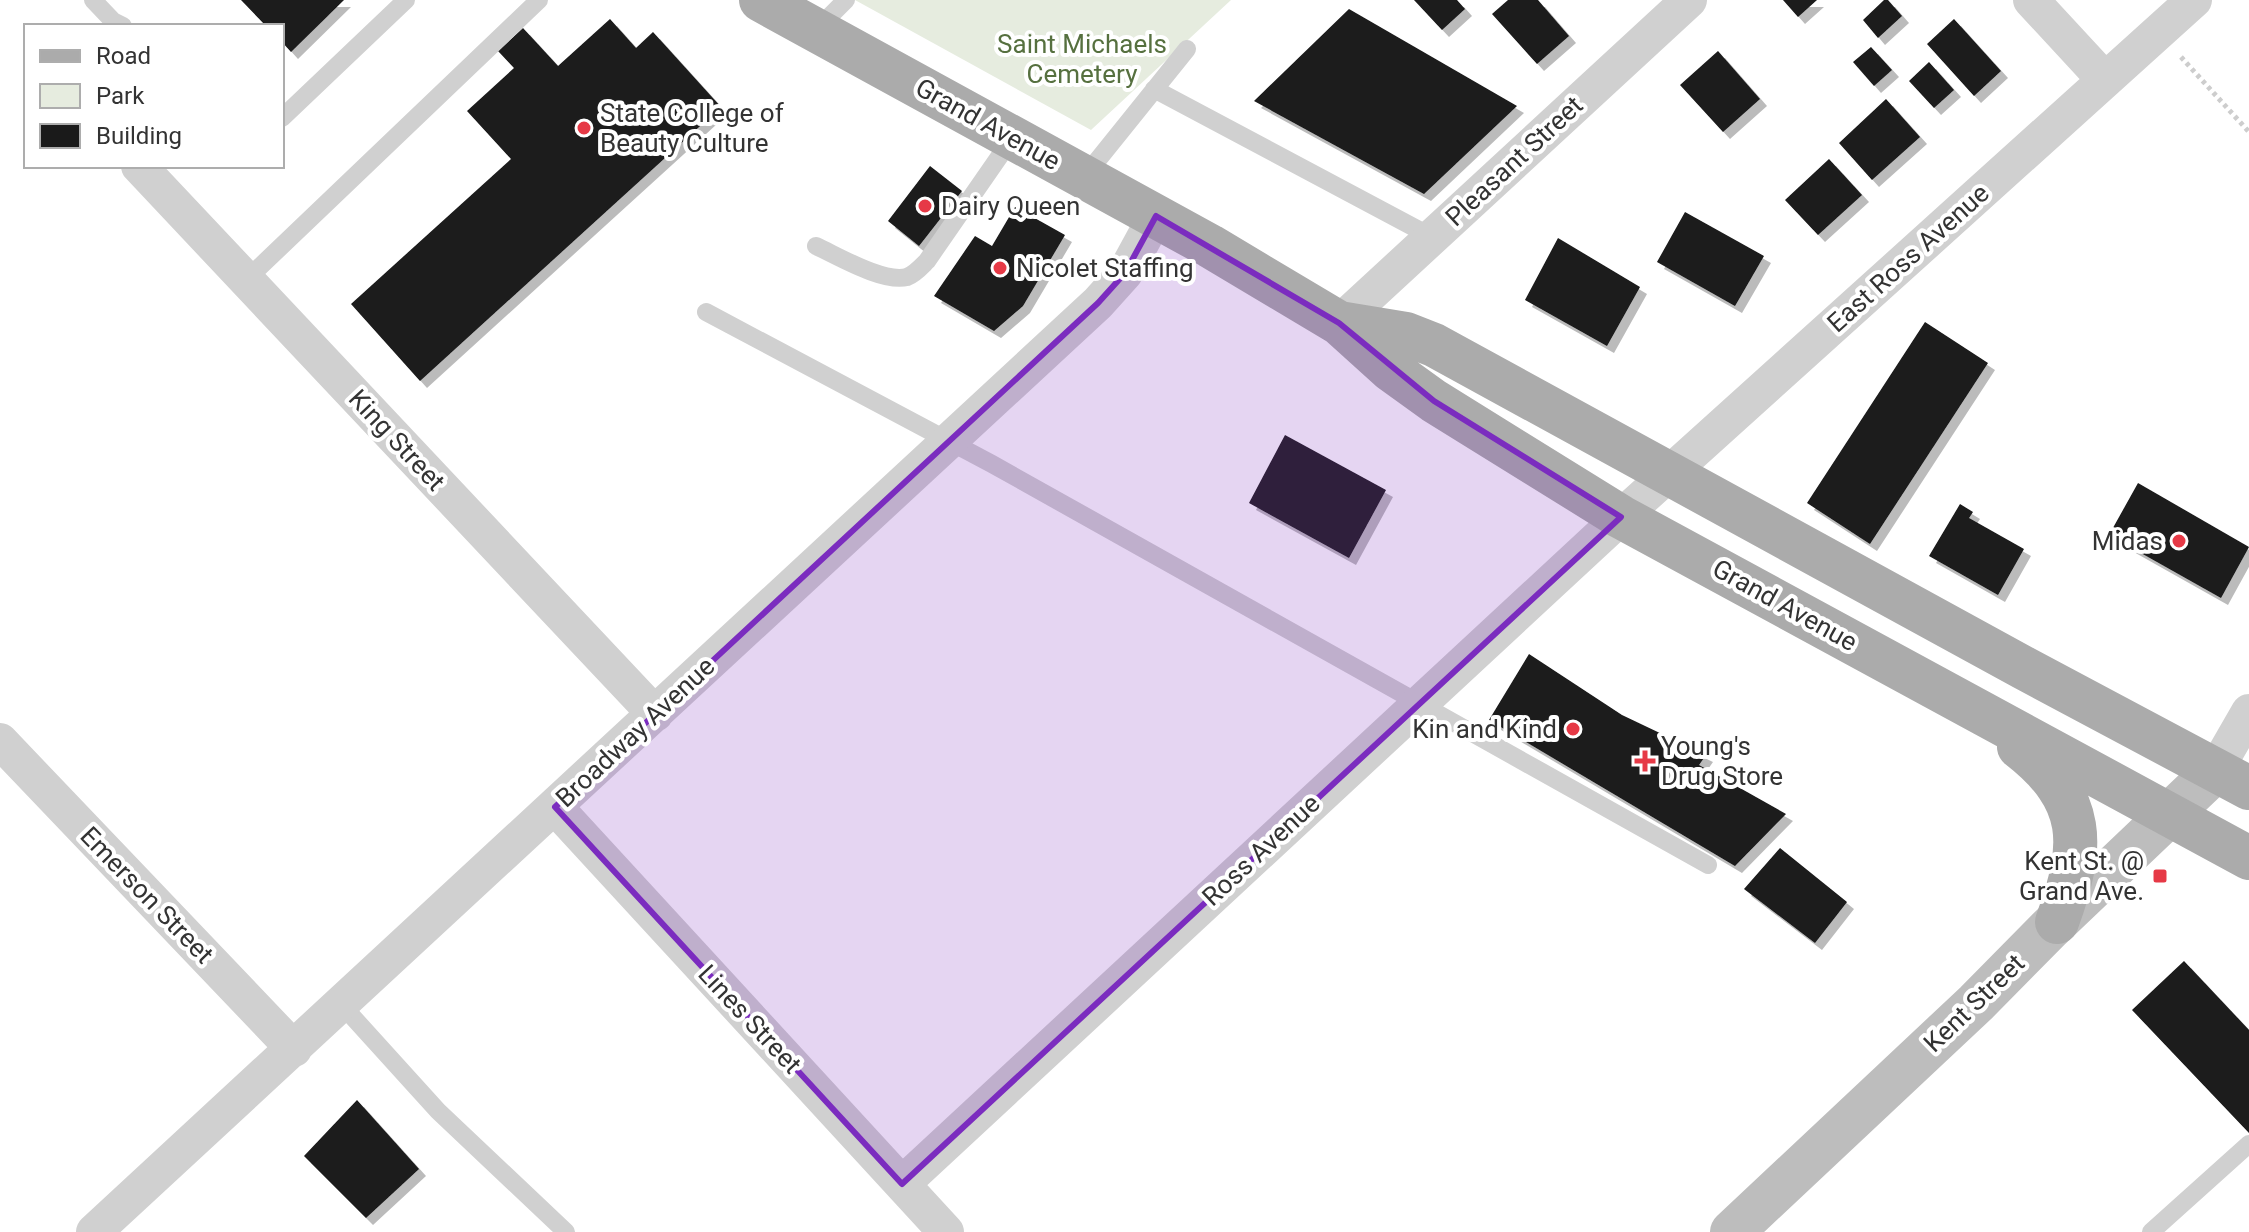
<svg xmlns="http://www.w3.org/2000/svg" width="2249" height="1232" viewBox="0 0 2249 1232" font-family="Roboto,sans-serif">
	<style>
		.green { fill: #e6ecdf }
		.building { fill: #1a1a1a; filter: url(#shadow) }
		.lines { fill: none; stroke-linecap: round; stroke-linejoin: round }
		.path { stroke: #cdcdcd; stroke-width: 5; stroke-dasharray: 4 4; stroke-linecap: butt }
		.lane { stroke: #d0d0d0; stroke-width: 18 }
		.street { stroke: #d0d0d0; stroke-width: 36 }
		.secondary { stroke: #bdbdbd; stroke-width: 44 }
		.primary { stroke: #ababab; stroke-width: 44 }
		.marked { fill: #7b2cbf; fill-opacity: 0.2; stroke: #7b2cbf; stroke-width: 6; stroke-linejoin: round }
		.poi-dot { fill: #e63946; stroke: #fff; stroke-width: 3 }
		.labels { text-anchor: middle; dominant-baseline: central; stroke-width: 8; stroke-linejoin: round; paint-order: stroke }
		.park-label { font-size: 26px; fill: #56703f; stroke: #fff }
		.poi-label { font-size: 26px; fill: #333; stroke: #fff; text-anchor: start }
		.street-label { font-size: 26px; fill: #333; stroke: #fff }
	</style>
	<defs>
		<filter id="shadow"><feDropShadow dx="7" dy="7" stdDeviation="0" flood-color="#0004"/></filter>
	</defs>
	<rect width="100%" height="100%" fill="#fff"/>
	<path class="green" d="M855,0H1231L1091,130Z"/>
	<path class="building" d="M241,0H344L291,52L282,42V26H266Z
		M1414,0H1457L1465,9L1442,30Z
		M1508,0H1538L1569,36L1537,64L1492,14Z
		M1783,0H1817L1798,17Z
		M1884,0H1888L1902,16L1878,38L1863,20Z
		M1349,9L1517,106L1424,194L1254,101Z
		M610,19L636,48L653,32L721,107L420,381L351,304L511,159L467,111L514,68L498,51L523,28L558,66Z
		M1954,19L2001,71L1974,96L1927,44Z
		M1871,47L1892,70L1874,86L1853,62Z
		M1718,51L1760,99L1723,132L1680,85Z
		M1929,62L1954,90L1934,108L1909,81Z
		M1886,99L1920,137L1872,180L1839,143Z
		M1829,159L1862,195L1818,235L1785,200Z
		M930,166L962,191L919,246L888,221Z
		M1015,207L1065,235L1023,306L994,331L934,296L975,236L992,246Z
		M1685,212L1764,256L1735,306L1657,262Z
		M1558,238L1640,287L1607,346L1525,300Z
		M1925,322L1988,363L1870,544L1807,503Z
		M1285,435L1386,490L1349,558L1249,503Z
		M2138,483L2249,547L2221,598L2109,535Z
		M1960,504L1973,512L1969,518L2024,549L1998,595L1929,556Z
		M1529,654L1622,715L1706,755L1699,765L1786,814L1735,866L1489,720Z
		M1780,848L1847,902L1815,943L1744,889Z
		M2184,961L2249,1030V1133L2132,1010Z
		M357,1100L419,1169L366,1218L304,1156Z"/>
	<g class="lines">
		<path class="path" d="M2181,57L2249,132"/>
		<path class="lane" d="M93,0L113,21L123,26
			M815,31L846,0
			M1154,89L1432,237
			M282,118L406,0
			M1084,177L1187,49
			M816,246C838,256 883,283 907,277C915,274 921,267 927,261L1013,137
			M246,280L539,0
			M706,312L992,464L1708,865
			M341,1004L438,1111L566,1232
			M2151,1232L2249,1144"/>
		<path class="street" d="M2031,0L2105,80
			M139,166L655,714
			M1339,323L1689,0
			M0,741L294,1049
			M2215,771L2249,712
			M555,807L946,1232
			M902,1184L1621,517L2194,0
			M94,1232L1098,303L1125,273L1156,216"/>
		<path class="secondary" d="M1732,1232L1976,1003L2049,929L2215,771"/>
		<path class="primary" d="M761,0L1210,246L1339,323L1391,370L1434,401L1621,517L2249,858
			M1339,323L1406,334L1434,345L2024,668L2249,788
			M2019,747C2087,800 2085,845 2057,922"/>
	</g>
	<path class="marked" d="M1156,216L1339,323L1434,401L1621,517L902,1184L555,807L1098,303L1125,273Z"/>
	<g class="poi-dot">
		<circle cx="584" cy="128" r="8"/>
		<circle cx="925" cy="206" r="8"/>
		<circle cx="1000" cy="268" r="8"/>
		<circle cx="2179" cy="541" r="8"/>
		<circle cx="1573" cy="729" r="8"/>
		<path d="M1641 749h8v8h8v8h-8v8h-8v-8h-8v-8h8z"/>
		<rect x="2152" y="868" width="16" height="16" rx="4"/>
	</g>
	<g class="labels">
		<g class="park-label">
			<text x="1082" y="44">Saint Michaels<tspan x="1082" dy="30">Cemetery</tspan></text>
		</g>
		<g class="poi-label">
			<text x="600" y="113">State College of<tspan x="600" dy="30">Beauty Culture</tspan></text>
			<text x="941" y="206">Dairy Queen</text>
			<text x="1016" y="268">Nicolet Staffing</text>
			<text x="2163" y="541" text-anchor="end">Midas</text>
			<text x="1557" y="729" text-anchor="end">Kin and Kind</text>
			<text x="1661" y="746">Young's<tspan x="1661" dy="30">Drug Store</tspan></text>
			<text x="2144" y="861" text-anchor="end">Kent St. @<tspan x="2144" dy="30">Grand Ave.</tspan></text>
		</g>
		<g class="street-label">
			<text transform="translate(988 124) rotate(29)">Grand Avenue</text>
			<text transform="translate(1514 161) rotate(-43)">Pleasant Street</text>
			<text transform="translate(1908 258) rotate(-42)">East Ross Avenue</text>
			<text transform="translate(397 440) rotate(47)">King Street</text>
			<text transform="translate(1785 605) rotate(29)">Grand Avenue</text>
			<text transform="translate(635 732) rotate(-43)">Broadway Avenue</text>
			<text transform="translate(1261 850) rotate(-43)">Ross Avenue</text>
			<text transform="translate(147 895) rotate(46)">Emerson Street</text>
			<text transform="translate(1974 1003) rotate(-44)">Kent Street</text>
			<text transform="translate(750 1019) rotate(47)">Lines Street</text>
		</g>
	</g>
	<rect x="24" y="24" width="260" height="144" fill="#ffffff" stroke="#adadad" stroke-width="2"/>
	<rect x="40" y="50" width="40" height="12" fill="#ababab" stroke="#adadad" stroke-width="2"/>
	<text x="96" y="64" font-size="24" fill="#333333">Road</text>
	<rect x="40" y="84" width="40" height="24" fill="#e6ecdf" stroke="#adadad" stroke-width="2"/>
	<text x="96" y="104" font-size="24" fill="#333333">Park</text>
	<rect x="40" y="124" width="40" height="24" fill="#1a1a1a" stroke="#adadad" stroke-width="2"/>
	<text x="96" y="144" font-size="24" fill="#333333">Building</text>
</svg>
